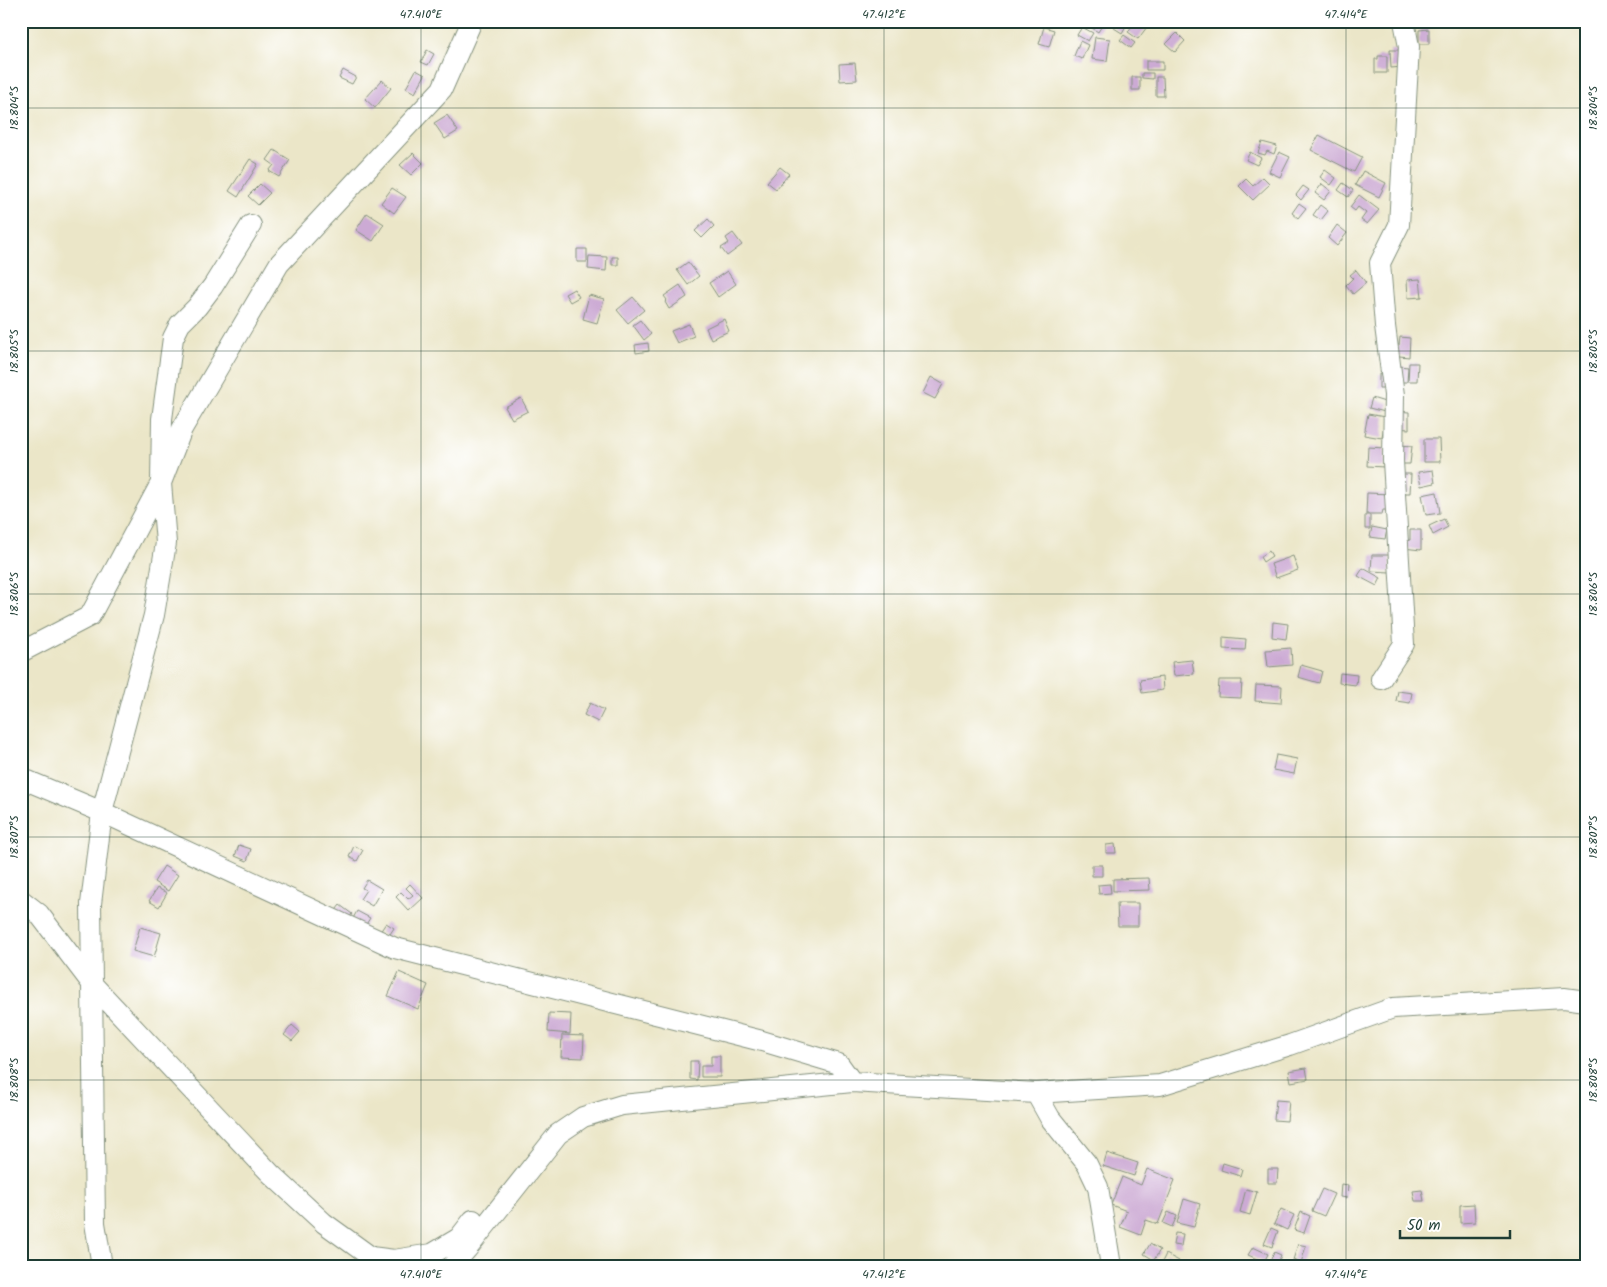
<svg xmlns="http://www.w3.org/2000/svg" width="1607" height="1287" viewBox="0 0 1607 1287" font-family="Kalam,sans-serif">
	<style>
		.building { fill: #ccaad4 }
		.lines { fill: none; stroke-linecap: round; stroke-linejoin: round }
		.minor-casing { stroke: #85927e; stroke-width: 22 }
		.minor { stroke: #fff; stroke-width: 20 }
		.ticks { fill: none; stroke: #1f3d34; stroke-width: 1; stroke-opacity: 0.45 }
		.neatline { fill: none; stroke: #1f3d34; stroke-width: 2 }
		.ticks-label { font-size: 12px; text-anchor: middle; fill: #1f3d34 }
	</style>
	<rect width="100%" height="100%" fill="#fff"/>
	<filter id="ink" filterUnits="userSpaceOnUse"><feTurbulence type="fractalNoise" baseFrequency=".02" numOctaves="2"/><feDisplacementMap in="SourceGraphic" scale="10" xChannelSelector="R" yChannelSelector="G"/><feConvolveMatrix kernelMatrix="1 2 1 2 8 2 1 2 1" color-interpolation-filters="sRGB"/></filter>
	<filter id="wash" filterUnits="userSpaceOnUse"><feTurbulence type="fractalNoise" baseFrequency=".0096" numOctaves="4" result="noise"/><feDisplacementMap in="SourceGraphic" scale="20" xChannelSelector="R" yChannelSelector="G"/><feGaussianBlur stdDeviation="1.12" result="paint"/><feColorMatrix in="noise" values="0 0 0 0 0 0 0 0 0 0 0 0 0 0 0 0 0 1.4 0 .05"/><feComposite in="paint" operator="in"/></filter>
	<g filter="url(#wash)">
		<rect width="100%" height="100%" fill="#ebe6c8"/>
		<g id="blocks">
			<path class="building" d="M1092,21H1105L1098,32L1089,26Z
				M1118,21H1122L1127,24L1122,33L1114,28Z
				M1135,21H1140L1147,27L1138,39L1128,32Z
				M1044,27L1054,30L1049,47L1039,44Z
				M1082,27L1093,33L1088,41L1077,35Z
				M1429,29V44H1419V30Z
				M1177,33L1185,41L1175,52L1166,44Z
				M1124,35L1135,43L1131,48L1120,40Z
				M1095,37L1110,39L1107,61L1092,59Z
				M1080,41L1088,45L1082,59L1074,56Z
				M427,50L434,54L428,65L421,62Z
				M1390,50H1401L1402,67L1391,68Z
				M1378,56H1387V73H1375V59H1378Z
				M1146,61H1163V70H1146Z
				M855,63L857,80L840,81L839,64Z
				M343,70L356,77L352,84L339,78Z
				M416,70L425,75L415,93L406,88Z
				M1142,73H1153V79L1142,78Z
				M1132,77H1140V90H1132Z
				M1156,77H1163L1164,96H1156Z
				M382,80L391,88L375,108L365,99Z
				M447,115L458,131L445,139L434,123Z
				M1319,135L1362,157L1354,172L1311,150Z
				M1262,142L1277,146L1274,154L1267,151L1265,155L1258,153Z
				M274,150L290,160L279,177L269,171L274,165L267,160Z
				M1250,152L1261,158L1257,165L1246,160Z
				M1279,152L1290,157L1280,177L1269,172Z
				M413,153L423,163L411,175L400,165Z
				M250,159L258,164L238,197L229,191Z
				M780,167L789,174L776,189L767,182Z
				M1325,170L1336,178L1331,185L1320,177Z
				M1363,171L1386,183L1379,197L1355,185Z
				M1263,177L1270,184L1253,200L1239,186L1246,179L1253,186Z
				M1343,183L1353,190L1348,197L1338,190Z
				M260,184L270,193L258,205L248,196Z
				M1322,184L1331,191L1324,200L1315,193Z
				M1303,186L1309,190L1301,200L1296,195Z
				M392,188L406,197L394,213L381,203Z
				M1359,195L1379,210L1367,224L1361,220L1366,213L1358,207L1355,211L1350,207Z
				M1299,203L1306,208L1298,218L1292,213Z
				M1320,205L1328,211L1321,220L1313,215Z
				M367,213L384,224L373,241L356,230Z
				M708,219L714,226L702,238L695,231Z
				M1337,225L1347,233L1337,246L1328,238Z
				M733,233L742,245L727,256L721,248L729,243L726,238Z
				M577,249H587V262H577Z
				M589,256L607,257L606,271L588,269Z
				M612,257H618V265H612Z
				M688,262L699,276L688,285L677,270Z
				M1356,270L1366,283L1353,294L1346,285L1353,278L1350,275Z
				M727,271L736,284L718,297L709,283Z
				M1420,279L1422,297L1408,298L1407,280Z
				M680,285L687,297L669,309L665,302L667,300L664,296Z
				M574,289L579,297L570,302L565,294Z
				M589,295L604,299L597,323L583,319Z
				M633,297L644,310L628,323L617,310Z
				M724,319L729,331L711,339L706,328Z
				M640,320L651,334L644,340L633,325Z
				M689,324L694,336L677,343L671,331Z
				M1400,337L1410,338L1409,357L1390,355L1391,345H1399Z
				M648,343L649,351L636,353L635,345Z
				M1409,363H1418L1417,381H1408Z
				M1399,366L1408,367L1407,382H1398Z
				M1379,374H1388L1387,388H1379Z
				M931,377L943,384L935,399L923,393Z
				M521,398L528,411L512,419L505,407Z
				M1372,398L1388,403L1385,412L1369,408Z
				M1396,411L1409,412V429L1395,428Z
				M1368,414L1385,417L1382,438L1364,435Z
				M1424,439H1439L1440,462H1424Z
				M1400,445L1412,446L1410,464H1399Z
				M1368,447L1385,448L1384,467L1367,466Z
				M1433,470L1435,483L1421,486L1418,472Z
				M1399,474H1411L1410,493H1398Z
				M1437,492L1440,513L1426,515L1422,495Z
				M1367,493L1391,494L1390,510H1383L1382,514H1366Z
				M1365,515H1370V529H1365Z
				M1444,519L1448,527L1433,535L1429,526Z
				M1372,527L1387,530L1385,539L1370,537Z
				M1410,530H1421V550L1403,548V540H1410Z
				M1269,551L1272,556L1263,562L1260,557Z
				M1372,555H1390V572L1371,571Z
				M1293,556L1298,570L1276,578L1271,564Z
				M1363,568L1381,578L1377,586L1358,576Z
				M1273,622L1288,624L1286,639L1272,637Z
				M1223,637L1246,639L1245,650L1223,649Z
				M1291,648L1292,665L1268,667L1266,650Z
				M1192,660L1194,674L1174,676L1172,662Z
				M1301,665L1322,671L1319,683L1298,677Z
				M1340,673L1357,675L1356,685L1339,683Z
				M1162,677L1163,690L1142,693L1140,680Z
				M1219,680H1242L1241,698L1218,697Z
				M1256,685L1282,686L1281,703L1255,701Z
				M1398,691L1412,693L1410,703L1396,701Z
				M590,703L604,710L598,722L584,715Z
				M1276,755L1297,759L1294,774L1273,770Z
				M1115,844L1116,853H1106V845Z
				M239,845L251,849L247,861L235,856Z
				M354,846L363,850L357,861L349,857Z
				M1092,865H1102V876H1092Z
				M164,866L178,875L168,891L154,882Z
				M1149,878L1150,890L1113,891V879Z
				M367,880L382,889L372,906L360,899L366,890L362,888Z
				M410,884L423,898L409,911L396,897L401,892L408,899L413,895L406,888Z
				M1110,884L1111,893L1099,894L1098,885Z
				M157,888L167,893L159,907L149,901Z
				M1117,903H1138V926H1118Z
				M340,905L352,914L345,923L333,914Z
				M357,911L370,918L362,931L350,924Z
				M386,923L394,928L388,937L380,932Z
				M140,927L161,933L154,957L133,951Z
				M399,972L428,985L418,1009L388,996Z
				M549,1013L571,1014L570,1034L548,1032Z
				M292,1025L300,1032L292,1041L284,1035Z
				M562,1035L584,1036L583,1058L561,1057Z
				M711,1056H720V1077H701V1066H711Z
				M690,1061H698L697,1080L690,1079Z
				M1306,1068L1308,1079L1291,1082L1289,1071Z
				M1276,1100L1289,1101L1287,1121L1274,1120Z
				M1107,1153L1138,1163L1134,1176L1103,1166Z
				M1223,1163L1242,1169L1240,1176L1221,1170Z
				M1147,1169L1175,1180L1158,1224L1146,1220L1141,1235L1120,1227L1127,1211L1111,1205L1122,1177L1141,1185Z
				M1268,1169H1278L1277,1183H1268Z
				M1341,1184L1348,1185L1347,1198L1340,1197Z
				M1246,1189L1257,1192L1250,1215L1240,1212Z
				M1322,1189L1334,1194L1324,1216L1312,1211Z
				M1422,1190L1424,1201H1415L1413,1191Z
				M1184,1199L1200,1204L1194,1227L1177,1223Z
				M1474,1204L1475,1222L1460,1223V1205Z
				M1281,1209L1294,1215L1287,1230L1274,1224Z
				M1168,1212L1177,1216L1172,1227L1163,1223Z
				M1301,1212L1310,1216L1304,1233L1294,1230Z
				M1271,1228L1278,1231L1272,1247L1264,1244Z
				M1175,1233L1183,1234L1181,1246L1173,1245Z
				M1150,1244L1160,1250L1154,1260L1144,1254Z
				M1298,1244L1306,1246L1301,1263L1293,1260Z
				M1253,1247L1268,1254L1264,1262L1248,1255Z
				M1274,1252L1281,1255L1277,1266H1268Z
				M1166,1254L1179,1261L1176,1266H1164L1161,1264Z"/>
		</g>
	</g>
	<g filter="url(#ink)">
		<use href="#blocks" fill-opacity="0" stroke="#85927e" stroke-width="1"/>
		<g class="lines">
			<defs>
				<path id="minor" d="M251,225L213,286L197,307L180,324L173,338L162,419L161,483L166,543L154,615L102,812L395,948L762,1041L839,1064L852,1082
					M21,652L90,616L161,483L182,429L279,264L442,89L472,21
					M1381,679L1404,644L1393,461L1394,395L1385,326L1380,263L1399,225L1409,47L1404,21
					M21,778L102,812L91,904L95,1223L102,1266
					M21,900L39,914L93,985L271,1174L324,1223L371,1257L394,1260L432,1254L459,1238L473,1220
					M1036,1093L1050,1118L1087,1164L1098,1187L1111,1266
					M452,1266L467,1249L558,1134L583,1117L622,1105L852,1082L1036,1093L1160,1085L1290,1045L1393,1008L1564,998L1586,1001"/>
			</defs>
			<use href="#minor" class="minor-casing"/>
			<use href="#minor" class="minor"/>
		</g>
	</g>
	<path class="ticks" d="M421,21V1266M884,21V1266M1346,21V1266M21,108H1586M21,351H1586M21,594H1586M21,837H1586M21,1080H1586"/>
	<rect width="1607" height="1287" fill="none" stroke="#fff" stroke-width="55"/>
	<path d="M1400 1230v8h110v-8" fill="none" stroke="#1f3d34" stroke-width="2.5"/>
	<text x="1407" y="1230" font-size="15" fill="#1f3d34" stroke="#ffffff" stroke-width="4" paint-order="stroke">50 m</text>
	<rect x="28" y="28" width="1552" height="1232" class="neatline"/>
	<g class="ticks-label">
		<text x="421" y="18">47.410°E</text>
		<text x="884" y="18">47.412°E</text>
		<text x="1346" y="18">47.414°E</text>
		<text transform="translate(14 108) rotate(-90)" y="4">18.804°S</text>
		<text transform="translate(1593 108) rotate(-90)" y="4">18.804°S</text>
		<text transform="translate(14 351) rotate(-90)" y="4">18.805°S</text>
		<text transform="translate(1593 351) rotate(-90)" y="4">18.805°S</text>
		<text transform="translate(14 594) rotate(-90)" y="4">18.806°S</text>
		<text transform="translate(1593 594) rotate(-90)" y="4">18.806°S</text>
		<text transform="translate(14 837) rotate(-90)" y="4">18.807°S</text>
		<text transform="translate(1593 837) rotate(-90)" y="4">18.807°S</text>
		<text transform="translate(14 1080) rotate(-90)" y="4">18.808°S</text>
		<text transform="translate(1593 1080) rotate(-90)" y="4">18.808°S</text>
		<text x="421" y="1278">47.410°E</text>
		<text x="884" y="1278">47.412°E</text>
		<text x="1346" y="1278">47.414°E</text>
	</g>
</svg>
